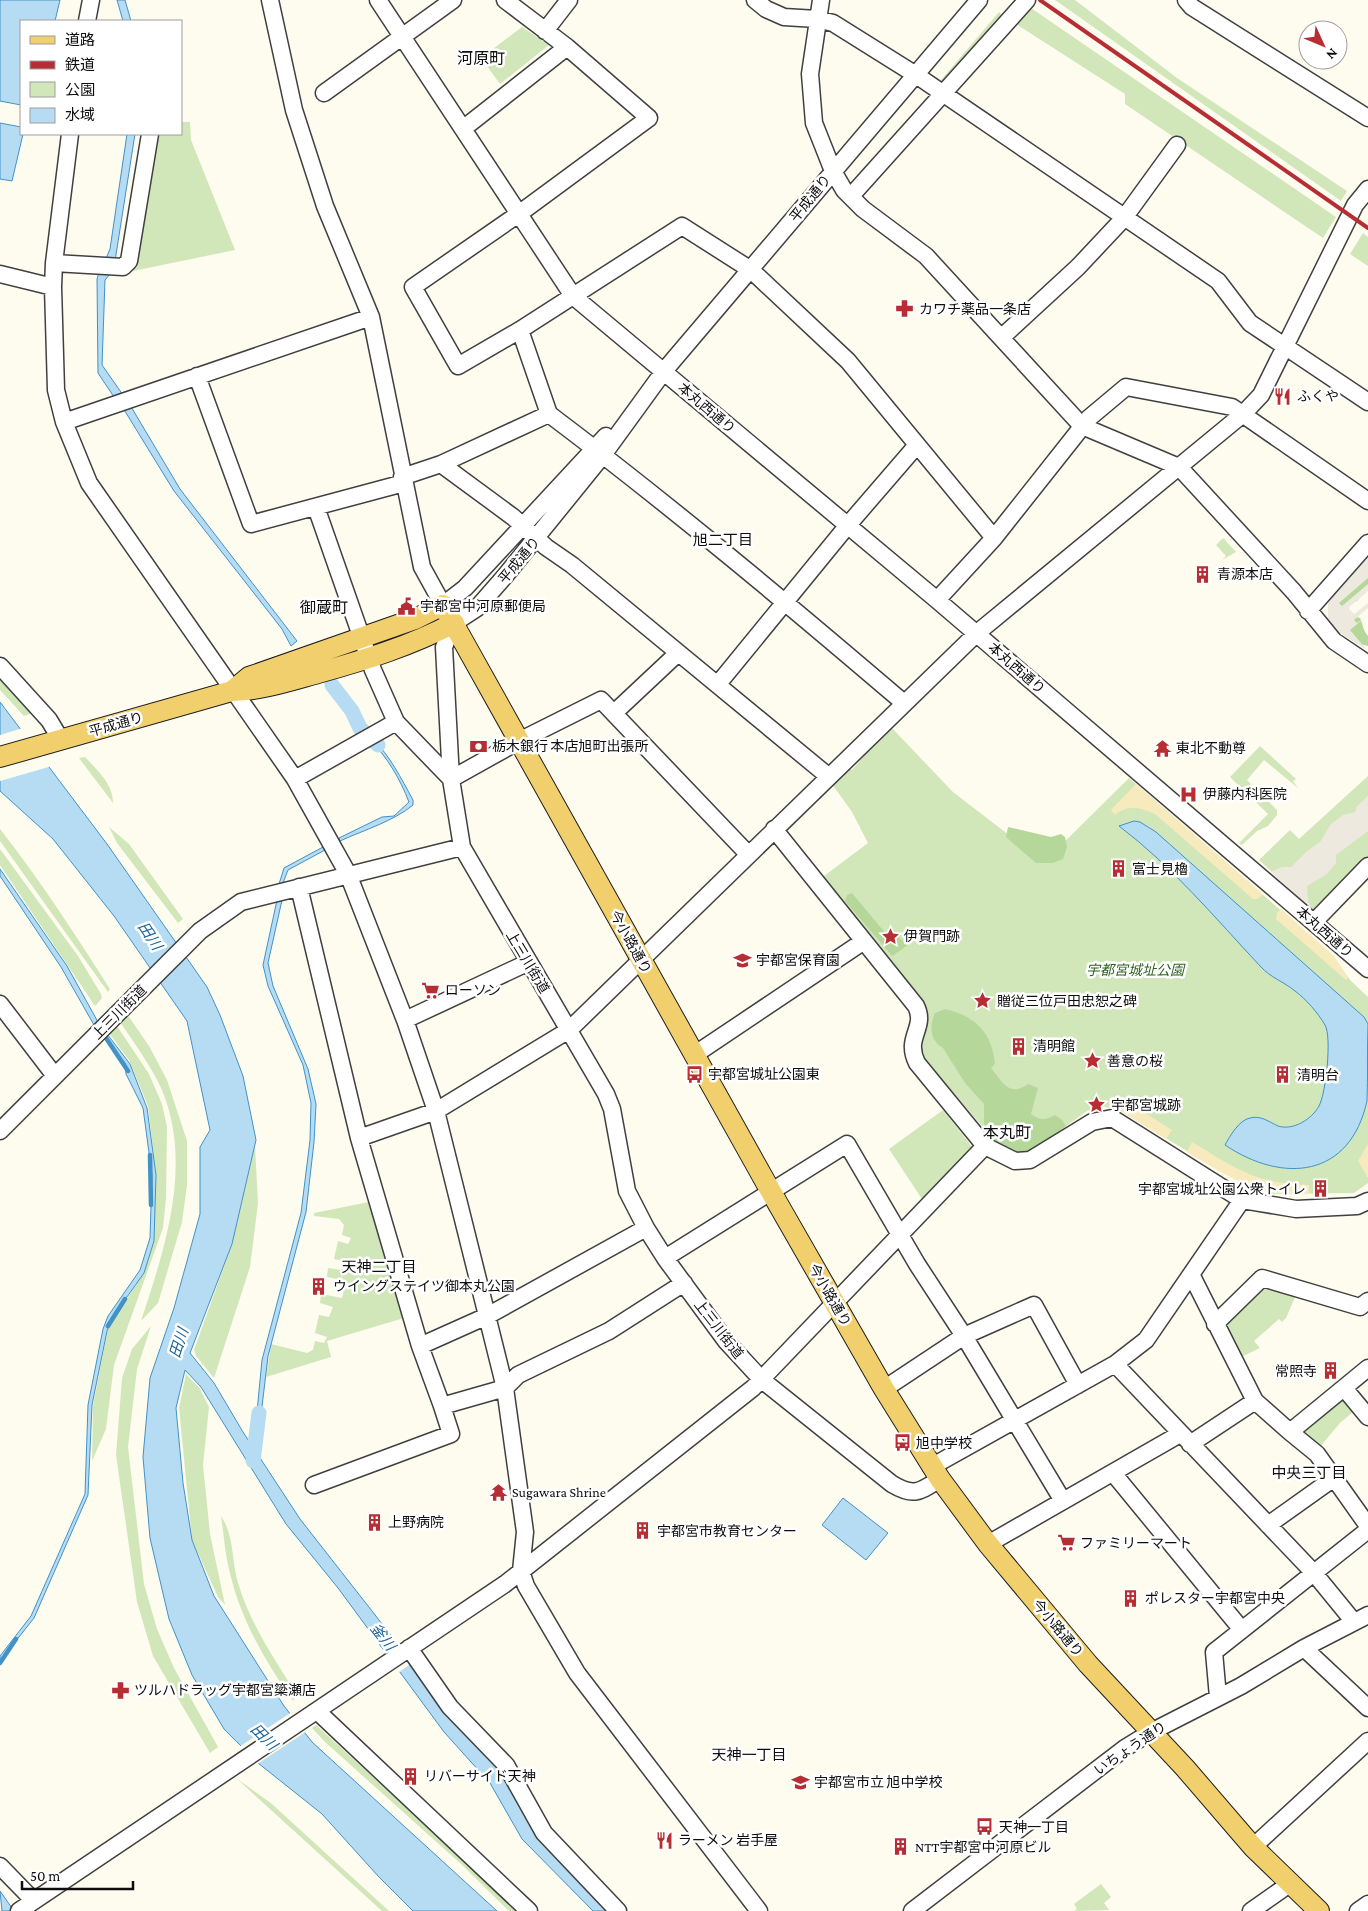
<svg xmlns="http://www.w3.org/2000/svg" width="1368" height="1911" viewBox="0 0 1368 1911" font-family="'Crimson Pro','Noto Sans JP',serif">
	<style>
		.green { fill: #d1e7ba }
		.forest { fill: #b6d79a }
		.sand { fill: #f7eabd }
		.plaza { fill: #eee9de }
		.water { fill: #b6dcf3; stroke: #4192c6 }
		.pier { fill: #fefbef }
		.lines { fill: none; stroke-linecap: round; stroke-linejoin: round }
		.stream { stroke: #4192c6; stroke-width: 4.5 }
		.canal { stroke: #b6dcf3; stroke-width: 15 }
		.minor-casing { stroke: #404040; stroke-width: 19 }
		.major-casing { stroke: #1e1e1e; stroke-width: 22 }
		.minor { stroke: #fff; stroke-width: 16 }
		.major { stroke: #f1cf6c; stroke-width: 20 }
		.rail { stroke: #b62d34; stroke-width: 4 }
		.labels { text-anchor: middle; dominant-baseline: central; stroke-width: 5; stroke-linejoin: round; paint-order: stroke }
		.street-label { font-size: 14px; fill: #0d0d0d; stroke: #fff }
		.poi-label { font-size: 14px; fill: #0d0d0d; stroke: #fff; text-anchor: start }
		.park-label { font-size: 14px; font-style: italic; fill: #2f6221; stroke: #fff }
		.neighbourhood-label { font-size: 15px; fill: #0d0d0d; stroke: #fff }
		.water-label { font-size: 15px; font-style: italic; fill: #1d6498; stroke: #fff }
		.quarter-label { font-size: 16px; fill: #0d0d0d; stroke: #fff }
	</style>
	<rect width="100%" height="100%" fill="#fefbef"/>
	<path class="green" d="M1055,0H1075L1177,78L1347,191L1341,201Z
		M1028,6L1336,217L1323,238L1125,104V94L1013,22Z
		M999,12L1003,16L946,83L941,80Z
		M522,27L549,45L500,84L481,58Z
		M181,122H190L191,140L235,250L133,271L155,134H181Z
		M1363,233L1368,237V266L1350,254Z
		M1223,538L1236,552L1222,560L1226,556L1216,545Z
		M0,676L32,713L24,716L0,690Z
		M890,726L953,792L1044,862L1129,778L1333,956L1350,980L1368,997V1183L1354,1193L1273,1194L1205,1162L1121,1111L1102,1106L1087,1111L1062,1129L988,1133L921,1055L928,1010L820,879L868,843L852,812L832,784L848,767L852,770Z
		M1260,746L1296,779L1293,781L1298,788L1264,760L1247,780L1277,810V815L1268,826L1257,831L1242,845L1239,843L1268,814L1230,777Z
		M85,757C98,771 113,784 113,803L79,758Z
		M1368,776V861L1317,914L1259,860L1290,830L1299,839Z
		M109,827L129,844L183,919L178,923L117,843Z
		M0,829C40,880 75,934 110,989L108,992L0,841Z
		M0,849L78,956L101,994L102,998L95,1006L0,865Z
		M127,1014L149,1046L167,1080L187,1141V1185L182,1222L158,1303L141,1321C165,1248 193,1165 162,1090C151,1066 135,1044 120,1022Z
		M117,1026L149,1074L162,1104L167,1127L166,1198L163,1228L114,1365L106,1429L92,1461L93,1406L108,1328L143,1274L154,1241L156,1174L148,1106L129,1060L109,1033Z
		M943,1110L973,1148L922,1199L889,1149Z
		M255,1146L258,1203L250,1267L214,1378L196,1356L194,1350L232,1244Z
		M369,1202L404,1318L327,1341L331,1357L266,1377L271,1344L307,1353L313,1350L315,1341L324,1343L327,1337L315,1333L319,1315L329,1317L333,1307L320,1303L321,1294L342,1298L346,1281L327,1277L328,1268L342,1270L343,1261L334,1259L338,1241L348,1244L351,1238L342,1235L344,1225L339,1219L314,1216V1213Z
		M1265,1285L1296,1295L1286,1318L1282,1322L1279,1319L1254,1341L1260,1348L1237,1359L1221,1326Z
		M151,1326L137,1369L128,1447L144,1584L157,1629L174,1668L218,1747L210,1753L153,1656L137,1602L116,1455L122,1378L132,1349Z
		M186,1374L200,1389L209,1407L203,1465L210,1534L225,1605L218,1597L192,1540L179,1408Z
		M1339,1397L1345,1400L1353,1412L1340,1423L1319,1448L1299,1432Z
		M221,1516C235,1536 231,1563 239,1586C251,1625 275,1660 297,1695L293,1701C266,1662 241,1621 230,1573C225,1555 224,1535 221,1516Z
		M316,1725L520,1911H509L461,1864L325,1742L312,1728Z
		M236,1778L272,1804L389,1911H382Z
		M1101,1884L1111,1897L1104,1903L1109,1910L1074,1911L1077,1909L1074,1904Z"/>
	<path class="forest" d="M1368,560V588L1357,601L1348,604L1350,615L1360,618C1363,624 1363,631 1368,636V646L1356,643L1340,632L1332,598Z
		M1008,827L1051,837L1061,834L1065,837L1067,847L1063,859L1053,863H1036L1006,837Z
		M852,893L887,935L898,937L908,945L892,956L845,901L847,895Z
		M945,1009C975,1016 992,1032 995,1064L991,1068C1002,1081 1009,1098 1028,1084L1038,1088L1031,1114C1041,1121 1045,1120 1055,1115L1061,1119L1066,1126C1030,1154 1020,1169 984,1129V1104L965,1083L943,1048C930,1041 929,1026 935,1013Z"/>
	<path class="sand" d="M1136,784L1263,894L1258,899H1253L1155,814C1142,808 1128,804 1115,815L1111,810Z
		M1281,909L1334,956L1348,977L1346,980L1276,919L1277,913Z
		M1129,1103L1172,1130L1166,1139L1121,1111Z
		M1192,1142C1235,1168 1256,1184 1309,1185V1194C1258,1197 1228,1177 1187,1152Z
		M1368,1144V1178L1358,1161Z"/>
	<path class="plaza" d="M1368,556V578L1339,603L1342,606L1368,584V591L1348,608L1354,614L1368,603V608L1354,620L1357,623L1368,615L1350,630L1367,650L1340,632L1328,621V602Z
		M1368,796V831L1336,855V863L1327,874L1307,886L1308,902L1317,914L1271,872L1282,867H1291L1306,852L1320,842L1331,824L1343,815L1355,812L1357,806Z"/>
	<path class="water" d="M0,0H60L55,21H21V105L0,101Z
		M117,0H125L131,21H123Z
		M0,123L21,127L23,134L12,181L0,179Z
		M127,134H135L115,261H105L110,249Z
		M99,273L110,274L105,280L102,365L123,395L114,397L98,373L97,279Z
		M130,405L180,489L297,641L291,646L282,629L174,491L123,408Z
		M336,685L354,710L363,729L359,732L342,700L331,688Z
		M0,702L107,844L207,987L220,1015L243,1076L256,1140L232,1244L190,1353L214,1383L243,1432L300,1519L415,1666L499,1769L612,1911H593L522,1839L490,1783L444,1732L338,1588L286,1524L201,1387L185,1370L176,1408L183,1483L192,1540L214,1596L284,1706L312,1742L497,1911H413L378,1876L322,1814L258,1763L224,1729L192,1675L169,1619L150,1538L143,1457L150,1378L174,1308L200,1214V1147L210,1130L187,1021L114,916L53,839L0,791Z
		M373,739C390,756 401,778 413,800V805C394,821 364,830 340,841L339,838L382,817L394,816L409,802C400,779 388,758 370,740Z
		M1134,821L1140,822L1156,832L1364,1017L1368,1024C1367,1049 1368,1077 1367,1101C1350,1178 1283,1184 1225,1145C1230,1136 1239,1120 1250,1118C1261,1115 1269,1122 1278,1126C1293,1131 1312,1119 1319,1106C1326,1093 1332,1037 1325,1025C1318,1013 1306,999 1295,991C1284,982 1270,977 1261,967C1216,919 1172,866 1119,826Z
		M323,847L325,850L288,870L283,883L279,884L284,868Z
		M0,869L67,966L98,1022L130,1064L147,1108L156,1175L154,1241L144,1273L112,1318L107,1331L92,1405L88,1495L34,1618L0,1661V1656L31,1616L85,1494L88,1405L103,1329L108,1316L140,1270L150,1238L152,1175L143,1108L126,1074L125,1063L94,1025L61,967L0,876Z
		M277,900H282L268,963L273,986L308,1069L316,1104L314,1142L306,1212L268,1356L259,1432H255L262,1360L301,1213L310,1140L311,1103L303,1065L268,986L263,965Z
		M843,1498L888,1533L866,1560L822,1525Z
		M0,1891L14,1911H2Z"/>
	<path class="pier" d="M23,728L52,766L0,781V735Z
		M398,1641L413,1662L398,1673L383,1652Z
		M292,1712L307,1731L256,1765L239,1747Z"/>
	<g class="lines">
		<path class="stream" d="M106,1038L128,1071
			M150,1155L151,1205
			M108,1326L125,1299
			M0,1663L16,1639"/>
		<path class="canal" d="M332,685L352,711L360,728L378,745
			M253,1461L259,1413"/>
		<defs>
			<path id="minor" d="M270,0L294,110L325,206L371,317L422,567L443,605L465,588L606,436
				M378,0L573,296L937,600L1368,969
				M505,0L567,47L649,118L520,213L413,287L458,366L520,330L682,226L751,270L848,361L994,538
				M755,0L766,9L784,17L817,19L833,23L916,75L1218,281L1250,323L1368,402
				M821,0L810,74L814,123L833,171L844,190L863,209L926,256L1082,426L1179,467L1294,592L1334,641L1368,664
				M1186,0L1192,7L1368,118
				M87,21L91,0
				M545,31L569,0
				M324,93L453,0
				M464,128L567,47
				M70,134L54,263L53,287L56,390L64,422L89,483L295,779L348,874L405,1020L436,1111L505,1388L525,1532L521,1571L526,1586L577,1673L759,1911
				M851,196L1027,0
				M54,263L123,267L129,261L150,134
				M0,274L53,287
				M1002,337L1078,267L1124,218L1177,145
				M197,376L251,524L404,483
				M549,414C671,506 788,604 904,703
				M64,422L371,317
				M441,464L549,414L520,330
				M402,477L441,464L513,517L546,547L572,565L828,776
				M316,507L373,670L396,722
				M937,600L994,538L1089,418L1126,387L1232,407L1368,501
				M1308,611L1368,543
				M0,666L49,720L61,740
				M718,684L848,525L917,445
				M614,713L678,653
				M295,779L396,722L451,779L519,741L601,700L748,854
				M774,829L916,1006C927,1028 904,1037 917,1063L985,1146L1015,1161L1030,1160L1092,1122L1112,1118L1242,1200L1296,1209L1357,1206L1368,1201
				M299,887L359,1138L420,1346
				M1314,922L1368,866
				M0,1004L55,1076
				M405,1020L527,963
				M694,1055L864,941
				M0,1131L200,931L241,902L462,847
				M359,1138L436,1111L569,1030L977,633L1243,414L1261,395L1355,205L1368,189
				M646,1228L487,1316L420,1346L442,1406L505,1388L518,1375L609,1331L684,1283
				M665,1258L847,1144L917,1264L964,1336L1063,1501
				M1192,1276L1255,1401L1290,1432L1368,1368
				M1215,1324L1262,1278L1360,1307L1368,1301
				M1115,1364L1314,1573L1354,1622
				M1344,1388L1368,1417
				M884,1389L964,1336L1034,1305L1078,1385
				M1290,1432L1317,1454L1368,1526
				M1190,1444L1255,1401
				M931,1467L1115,1364L1146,1340L1242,1200
				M1113,1473L1242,1630
				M940,1479C919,1492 914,1497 892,1484L762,1380L726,1341L665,1258L646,1228L627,1191L612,1109L606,1094L462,847L451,779L444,647L454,623L477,608L505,576L603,455L664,371L979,0
				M314,1485L451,1434L442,1406
				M1268,1525L1334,1478
				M988,1544L1180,1434
				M409,1648L450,1707L506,1765L544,1833L618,1911
				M1304,1648L1368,1708
				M1218,1697L1214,1652L1368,1530
				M317,1711L529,1911
				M1253,1847L1368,1741
				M0,1866L34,1901
				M19,1911L505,1584L753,1388L985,1146
				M912,1911L1125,1748L1151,1732L1241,1686L1304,1648L1368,1615
				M1251,1911L1291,1883
				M1358,1911L1368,1904"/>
			<path id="major" d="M232,691L249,677L415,619L443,605L770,1190L884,1389L940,1479L988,1544L1088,1664L1185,1768L1253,1847L1319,1911
				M0,757L232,691C262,690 289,681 318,673C365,660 410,646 454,623"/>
		</defs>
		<use href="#minor" class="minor-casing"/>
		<use href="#major" class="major-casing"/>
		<use href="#minor" class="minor"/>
		<use href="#major" class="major"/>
		<path class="rail" d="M1040,0L1368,228"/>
	</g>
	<defs>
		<symbol id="pharmacy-bare" viewBox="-9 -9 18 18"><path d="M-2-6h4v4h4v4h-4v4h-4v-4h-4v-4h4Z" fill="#b62d34" stroke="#fff" stroke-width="2.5" paint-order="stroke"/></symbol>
		<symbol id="restaurant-bare" viewBox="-9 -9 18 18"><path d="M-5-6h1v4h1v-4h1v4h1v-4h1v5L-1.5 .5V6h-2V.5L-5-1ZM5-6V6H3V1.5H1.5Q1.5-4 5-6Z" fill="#b62d34" stroke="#fff" stroke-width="2.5" paint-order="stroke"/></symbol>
		<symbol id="building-bare" viewBox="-9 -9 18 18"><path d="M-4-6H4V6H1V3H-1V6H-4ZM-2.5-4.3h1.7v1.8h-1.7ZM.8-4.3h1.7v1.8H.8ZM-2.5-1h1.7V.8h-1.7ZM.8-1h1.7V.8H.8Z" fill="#b62d34" stroke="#fff" stroke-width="2.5" paint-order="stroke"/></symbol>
		<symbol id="civic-bare" viewBox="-9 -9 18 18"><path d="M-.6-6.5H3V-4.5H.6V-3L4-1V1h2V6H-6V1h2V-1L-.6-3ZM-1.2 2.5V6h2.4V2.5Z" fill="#b62d34" stroke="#fff" stroke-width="2.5" paint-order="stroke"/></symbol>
		<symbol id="bank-bare" viewBox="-9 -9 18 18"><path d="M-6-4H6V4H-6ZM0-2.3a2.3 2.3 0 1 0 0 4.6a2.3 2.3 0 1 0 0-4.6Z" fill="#b62d34" stroke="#fff" stroke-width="2.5" paint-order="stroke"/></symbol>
		<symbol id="temple-bare" viewBox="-9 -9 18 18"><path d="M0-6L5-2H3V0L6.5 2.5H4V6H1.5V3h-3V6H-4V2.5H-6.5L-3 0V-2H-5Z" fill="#b62d34" stroke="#fff" stroke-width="2.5" paint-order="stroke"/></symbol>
		<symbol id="hospital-bare" viewBox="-9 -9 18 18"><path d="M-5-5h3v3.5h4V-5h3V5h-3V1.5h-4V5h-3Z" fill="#b62d34" stroke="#fff" stroke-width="2.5" paint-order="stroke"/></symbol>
		<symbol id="sight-bare" viewBox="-9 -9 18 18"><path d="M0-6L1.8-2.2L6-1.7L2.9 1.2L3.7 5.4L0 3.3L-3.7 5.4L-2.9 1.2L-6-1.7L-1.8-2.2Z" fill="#b62d34" stroke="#fff" stroke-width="2.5" paint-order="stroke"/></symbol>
		<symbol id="school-bare" viewBox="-9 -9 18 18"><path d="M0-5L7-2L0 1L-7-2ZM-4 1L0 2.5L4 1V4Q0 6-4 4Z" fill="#b62d34" stroke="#fff" stroke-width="2.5" paint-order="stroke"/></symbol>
		<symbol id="supermarket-bare" viewBox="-9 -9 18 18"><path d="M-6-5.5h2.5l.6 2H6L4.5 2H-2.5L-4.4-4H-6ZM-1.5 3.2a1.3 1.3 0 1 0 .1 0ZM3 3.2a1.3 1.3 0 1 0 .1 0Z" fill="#b62d34" stroke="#fff" stroke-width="2.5" paint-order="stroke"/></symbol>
		<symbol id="bus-bare" viewBox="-9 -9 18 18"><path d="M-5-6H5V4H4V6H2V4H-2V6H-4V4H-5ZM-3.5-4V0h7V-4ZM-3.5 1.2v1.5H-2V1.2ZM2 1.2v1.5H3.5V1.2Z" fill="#b62d34" stroke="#fff" stroke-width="2.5" paint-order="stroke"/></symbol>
	</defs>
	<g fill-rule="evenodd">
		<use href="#pharmacy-bare" x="892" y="296" width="25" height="25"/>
		<use href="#restaurant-bare" x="1270" y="384" width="25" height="25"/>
		<use href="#building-bare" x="1190" y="562" width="25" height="25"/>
		<use href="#civic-bare" x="394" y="594" width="25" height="25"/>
		<use href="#bank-bare" x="466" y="734" width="25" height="25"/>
		<use href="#temple-bare" x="1150" y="736" width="25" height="25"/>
		<use href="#hospital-bare" x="1176" y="782" width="25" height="25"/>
		<use href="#building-bare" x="1106" y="856" width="25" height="25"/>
		<use href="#sight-bare" x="878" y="924" width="25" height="25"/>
		<use href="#school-bare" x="730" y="948" width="25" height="25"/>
		<use href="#supermarket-bare" x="418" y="978" width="25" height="25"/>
		<use href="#sight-bare" x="970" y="988" width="25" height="25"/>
		<use href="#building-bare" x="1006" y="1034" width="25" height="25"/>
		<use href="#sight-bare" x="1080" y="1048" width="25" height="25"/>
		<use href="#bus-bare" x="682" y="1062" width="25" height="25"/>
		<use href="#building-bare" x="1270" y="1062" width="25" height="25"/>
		<use href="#sight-bare" x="1084" y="1092" width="25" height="25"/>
		<use href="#building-bare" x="1308" y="1176" width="25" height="25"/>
		<use href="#building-bare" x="306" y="1274" width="25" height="25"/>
		<use href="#building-bare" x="1318" y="1358" width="25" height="25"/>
		<use href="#bus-bare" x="890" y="1430" width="25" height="25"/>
		<use href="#temple-bare" x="486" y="1480" width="25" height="25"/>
		<use href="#building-bare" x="362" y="1510" width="25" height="25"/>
		<use href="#building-bare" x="630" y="1518" width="25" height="25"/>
		<use href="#supermarket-bare" x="1054" y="1530" width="25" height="25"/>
		<use href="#building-bare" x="1118" y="1586" width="25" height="25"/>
		<use href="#pharmacy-bare" x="108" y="1678" width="25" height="25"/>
		<use href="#building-bare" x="398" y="1764" width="25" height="25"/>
		<use href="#school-bare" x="788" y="1770" width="25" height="25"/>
		<use href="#bus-bare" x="972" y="1814" width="25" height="25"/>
		<use href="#restaurant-bare" x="652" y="1828" width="25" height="25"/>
		<use href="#building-bare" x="888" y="1834" width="25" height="25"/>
	</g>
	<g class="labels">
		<g class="street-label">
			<text transform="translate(810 198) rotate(-51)">平成通り</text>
			<text transform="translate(707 408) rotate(40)">本丸西通り</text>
			<text transform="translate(519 560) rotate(-50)">平成通り</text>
			<text transform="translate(1017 668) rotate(41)">本丸西通り</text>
			<text transform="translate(116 724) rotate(-16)">平成通り</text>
			<text transform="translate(1325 932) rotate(41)">本丸西通り</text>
			<text transform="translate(631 942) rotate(61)">今小路通り</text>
			<text transform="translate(528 962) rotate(59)">上三川街道</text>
			<text transform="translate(119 1012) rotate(-45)">上三川街道</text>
			<text transform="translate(830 1295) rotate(60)">今小路通り</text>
			<text transform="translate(719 1329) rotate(52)">上三川街道</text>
			<text transform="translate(1058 1628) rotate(50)">今小路通り</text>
			<text transform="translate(1130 1748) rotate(-34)">いちょう通り</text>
		</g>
		<g class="poi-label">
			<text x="919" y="309">カワチ薬品一条店</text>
			<text x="1297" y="396">ふくや</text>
			<text x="1217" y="574">青源本店</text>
			<text x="420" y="606">宇都宮中河原郵便局</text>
			<text x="492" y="746">栃木銀行 本店旭町出張所</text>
			<text x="1176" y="748">東北不動尊</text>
			<text x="1203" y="794">伊藤内科医院</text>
			<text x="1132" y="869">富士見櫓</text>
			<text x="904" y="936">伊賀門跡</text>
			<text x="756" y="960">宇都宮保育園</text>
			<text x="445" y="990">ローソン</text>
			<text x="997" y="1001">贈従三位戸田忠恕之碑</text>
			<text x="1033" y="1046">清明館</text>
			<text x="1107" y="1061">善意の桜</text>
			<text x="708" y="1074">宇都宮城址公園東</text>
			<text x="1297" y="1075">清明台</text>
			<text x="1111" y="1105">宇都宮城跡</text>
			<text x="1306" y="1189" text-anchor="end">宇都宮城址公園公衆トイレ</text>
			<text x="333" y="1286">ウイングステイツ御本丸公園</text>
			<text x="1317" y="1371" text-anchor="end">常照寺</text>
			<text x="916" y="1443">旭中学校</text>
			<text x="512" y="1492">Sugawara Shrine</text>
			<text x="388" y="1522">上野病院</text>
			<text x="657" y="1531">宇都宮市教育センター</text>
			<text x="1080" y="1543">ファミリーマート</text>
			<text x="1145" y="1598">ポレスター宇都宮中央</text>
			<text x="134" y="1690">ツルハドラッグ宇都宮簗瀬店</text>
			<text x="424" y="1776">リバーサイド天神</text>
			<text x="814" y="1782">宇都宮市立 旭中学校</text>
			<text x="999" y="1827">天神一丁目</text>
			<text x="678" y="1840">ラーメン 岩手屋</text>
			<text x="915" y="1847">NTT宇都宮中河原ビル</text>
		</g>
		<g class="park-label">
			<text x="1135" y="970">宇都宮城址公園</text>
		</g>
		<g class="neighbourhood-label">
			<text x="723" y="540">旭二丁目</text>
			<text x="379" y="1267">天神二丁目</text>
			<text x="1309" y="1473">中央三丁目</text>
			<text x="749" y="1755">天神一丁目</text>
		</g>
		<g class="water-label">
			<text transform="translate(150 936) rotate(56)">田川</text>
			<text transform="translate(179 1343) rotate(-72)">田川</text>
			<text transform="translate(383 1637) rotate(52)">釜川</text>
			<text transform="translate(264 1737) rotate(45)">田川</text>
		</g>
		<g class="quarter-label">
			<text x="481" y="58">河原町</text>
			<text x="324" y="607">御蔵町</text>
			<text x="1007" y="1132">本丸町</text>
		</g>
	</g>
	<rect x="20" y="20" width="162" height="115" fill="#ffffff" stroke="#9e9e9e"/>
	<rect x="30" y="36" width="25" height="8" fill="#f1cf6c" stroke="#9e9e9e"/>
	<text x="65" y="45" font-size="15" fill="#0d0d0d">道路</text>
	<rect x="30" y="61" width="25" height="8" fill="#b62d34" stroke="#9e9e9e"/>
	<text x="65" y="70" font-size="15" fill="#0d0d0d">鉄道</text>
	<rect x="30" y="82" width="25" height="15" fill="#d1e7ba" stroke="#9e9e9e"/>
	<text x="65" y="95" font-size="15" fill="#0d0d0d">公園</text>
	<rect x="30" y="108" width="25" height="15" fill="#b6dcf3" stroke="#9e9e9e"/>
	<text x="65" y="120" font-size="15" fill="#0d0d0d">水域</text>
	<g transform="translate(1323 45) rotate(134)"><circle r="24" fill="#ffffff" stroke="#9e9e9e"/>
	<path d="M0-4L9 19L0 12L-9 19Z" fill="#b62d34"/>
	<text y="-8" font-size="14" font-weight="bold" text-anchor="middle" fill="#0d0d0d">N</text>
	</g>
	<path d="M22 1881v8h111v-8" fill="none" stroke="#0d0d0d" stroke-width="2.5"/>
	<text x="30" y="1881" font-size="15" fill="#0d0d0d" stroke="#ffffff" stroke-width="4" paint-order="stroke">50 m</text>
</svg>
